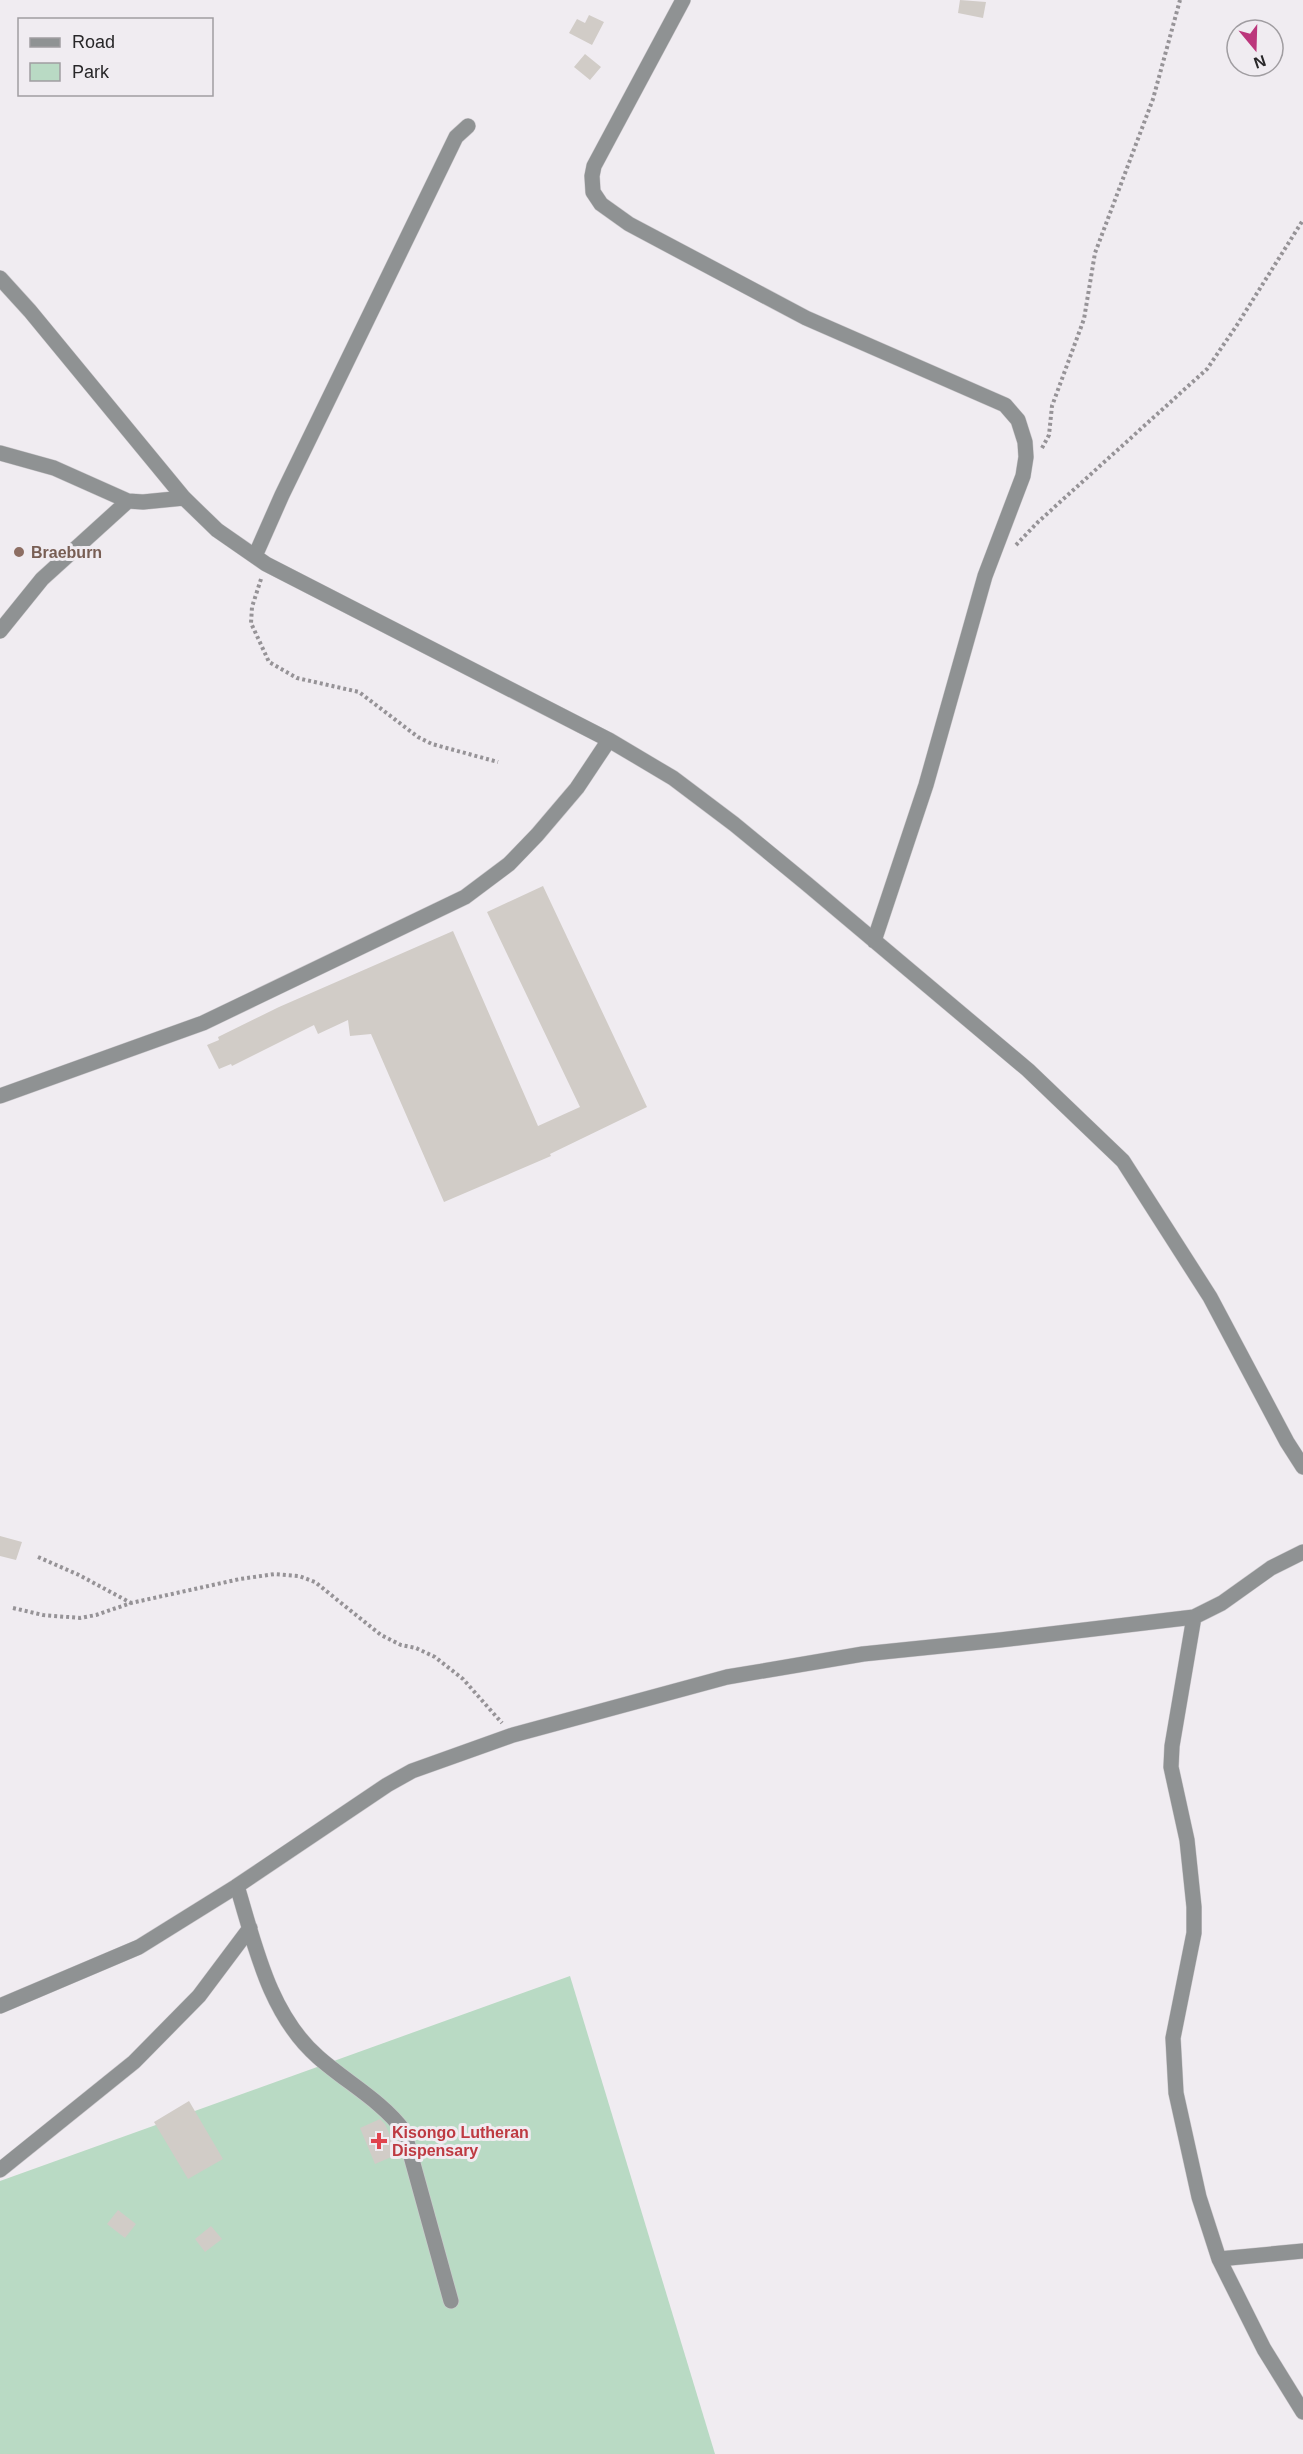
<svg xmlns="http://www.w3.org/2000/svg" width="1303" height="2454" viewBox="0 0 1303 2454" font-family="Arial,sans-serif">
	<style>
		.green { fill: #b9dac4 }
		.building { fill: #d1ccc7 }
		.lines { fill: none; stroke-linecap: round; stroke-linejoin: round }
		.minor-casing { stroke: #ccc9cd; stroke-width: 16 }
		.path { stroke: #969397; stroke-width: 4; stroke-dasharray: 3 3; stroke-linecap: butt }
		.minor { stroke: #8f9293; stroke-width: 15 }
		.education-dot { fill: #8d6e63; stroke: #f0ecf1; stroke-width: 2 }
		.health-dot { fill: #e0444e; stroke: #f0ecf1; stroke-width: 2 }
		.labels { text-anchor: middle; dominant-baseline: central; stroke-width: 6; stroke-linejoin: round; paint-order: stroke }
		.education-label { font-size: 16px; font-weight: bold; fill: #785e54; stroke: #f0ecf1; text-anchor: start }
		.health-label { font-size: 16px; font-weight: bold; fill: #be3a42; stroke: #f0ecf1; text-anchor: start }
	</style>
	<rect width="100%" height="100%" fill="#f0ecf1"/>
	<path class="green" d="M570,1976L715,2454H0V2181Z"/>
	<path class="building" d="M960,0L986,2L983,18L958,13Z
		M589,15L604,22L592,45L569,33L577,19L585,23Z
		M585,54L601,67L590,80L574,67Z
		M543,886L647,1107L550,1154L551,1156L444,1202L371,1034L350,1036L348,1020L318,1034L314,1025L232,1066L231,1064L219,1069L207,1045L219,1040L218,1037L279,1007L453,931L538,1126L580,1107L487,912Z
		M0,1536L22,1542L16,1560L0,1556Z
		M189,2101L223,2159L188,2179L154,2122Z
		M380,2119L385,2124L398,2154L375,2164L360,2128Z
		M118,2210L136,2224L125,2238L107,2224Z
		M211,2226L222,2239L205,2252L195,2239Z"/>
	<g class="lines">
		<defs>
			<path id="minor" d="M683,0L594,166L592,176L593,192L601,204L629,224L806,318L1005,405L1018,420L1025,442L1026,457L1023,476L985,576L926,785L874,941
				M0,278L30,311L184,498L217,530L266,564L609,740L673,778L734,824L807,884L1028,1070L1123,1161L1210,1297L1287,1442L1303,1467
				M0,453L54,468L128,501L143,502L184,498
				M255,556L282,495L456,137L468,126
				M0,631L42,579L128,501
				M0,1096L203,1023L465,897L509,864L537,835L577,788L609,740
				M1194,1617L1172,1746L1171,1767L1187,1840L1194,1907V1933L1173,2038L1176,2093L1199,2197L1219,2259L1264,2349L1303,2412
				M237,1886C255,1945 269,2014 318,2057C346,2082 382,2101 404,2131L451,2301
				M0,2006L139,1947L237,1886L387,1785L412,1771L513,1735L727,1677L863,1654L1000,1640L1194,1617L1222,1603L1271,1568L1303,1552
				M0,2170L134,2062L199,1996L250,1928
				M1219,2259L1303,2251"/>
		</defs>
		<use href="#minor" class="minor-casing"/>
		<path class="path" d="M1042,448L1049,435L1052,406L1084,319L1095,253L1153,99L1180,0
			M1016,545L1038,522L1207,369L1237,325L1303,220
			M261,579L252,607L251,623L269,662L297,678L359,692L418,737L432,744L498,762
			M38,1557L79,1575L131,1603
			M13,1608L43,1615L80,1618L96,1615L131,1603L240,1579L275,1574L299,1576L315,1582L381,1635L401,1645L416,1648L435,1657L463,1679L502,1723"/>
		<use href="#minor" class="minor"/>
	</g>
	<circle class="education-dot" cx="19" cy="552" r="6"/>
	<path class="health-dot" d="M376 2132h6v6h6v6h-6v6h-6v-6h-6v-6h6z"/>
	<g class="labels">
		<g class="education-label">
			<text x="31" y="552">Braeburn</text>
		</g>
		<g class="health-label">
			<text x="392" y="2132">Kisongo Lutheran<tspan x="392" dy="18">Dispensary</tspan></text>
		</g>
	</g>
	<rect x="18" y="18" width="195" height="78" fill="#f0ecf1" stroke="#a09da1" stroke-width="1.5"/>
	<rect x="30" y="38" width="30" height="9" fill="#8f9293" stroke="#a09da1" stroke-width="1.5"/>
	<text x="72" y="48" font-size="18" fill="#282729">Road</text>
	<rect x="30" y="63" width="30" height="18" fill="#b9dac4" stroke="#a09da1" stroke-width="1.5"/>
	<text x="72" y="78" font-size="18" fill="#282729">Park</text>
	<g transform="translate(1255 48) rotate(161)"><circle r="28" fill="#f0ecf1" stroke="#a09da1" stroke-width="1.5"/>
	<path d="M0-4.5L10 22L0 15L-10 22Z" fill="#bc377c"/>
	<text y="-9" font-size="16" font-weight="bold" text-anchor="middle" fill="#282729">N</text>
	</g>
</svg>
